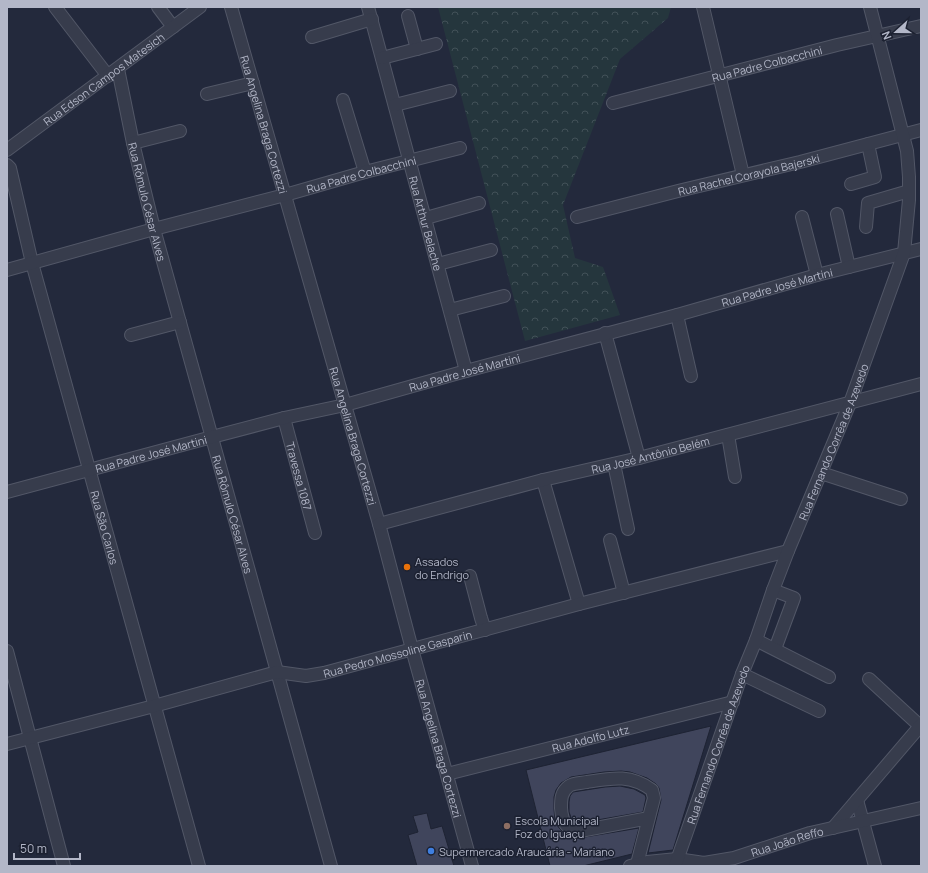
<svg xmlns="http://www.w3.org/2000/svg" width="928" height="873" viewBox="0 0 928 873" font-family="Manrope,sans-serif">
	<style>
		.forest { fill: url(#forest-crowns) }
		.building { fill: #40455c; stroke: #1e2333 }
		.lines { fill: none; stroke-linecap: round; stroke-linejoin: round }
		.minor-casing { stroke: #525767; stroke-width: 14 }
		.minor { stroke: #373c4c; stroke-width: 12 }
		.food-dot { fill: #e8710a; stroke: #1c2131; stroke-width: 1.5 }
		.education-dot { fill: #8d6e63; stroke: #1c2131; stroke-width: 1.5 }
		.shop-dot { fill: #3f7fe0; stroke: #1c2131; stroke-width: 1.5 }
		.labels { text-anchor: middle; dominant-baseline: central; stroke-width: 3; stroke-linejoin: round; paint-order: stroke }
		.street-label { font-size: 11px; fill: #b3b7c8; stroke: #1c2131 }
		.poi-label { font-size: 11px; fill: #b3b7c8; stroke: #1c2131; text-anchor: start }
	</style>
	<defs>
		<pattern id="forest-crowns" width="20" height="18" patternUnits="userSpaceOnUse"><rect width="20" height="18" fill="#25363d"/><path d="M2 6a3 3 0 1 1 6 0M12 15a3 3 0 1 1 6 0" fill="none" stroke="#425158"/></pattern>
	</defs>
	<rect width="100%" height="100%" fill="#23293c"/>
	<path class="forest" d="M438,7H671L668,18L620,59L563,205L575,258L603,267L620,315L525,341Z"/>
	<path class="building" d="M711,726L673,850L648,853L661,800L659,788L656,784L647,778L630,772L621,771L604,772L571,777L561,783L556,790L554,797V809L555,820L559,828L564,833L569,836L579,838L639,828L632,854L583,866H550L526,770Z
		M620,786L634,789L645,795L646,798L643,812L580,823L572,820L569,812V802L570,796L573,792L605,787Z
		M427,813L431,829L442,826L454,866H417L408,835L418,832L413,816Z"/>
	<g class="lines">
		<defs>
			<g id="minor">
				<path d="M55,7L108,76"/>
				<path d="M158,7L173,27"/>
				<path id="s1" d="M231,7L379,524L412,649L472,866"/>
				<path id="s2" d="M368,7L466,371"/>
				<path d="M703,7L743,175"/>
				<path d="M408,16L417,49"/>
				<path d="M312,37L372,19"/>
				<path d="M382,58L436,44"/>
				<path id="s3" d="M118,69L133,143L154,229L331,866"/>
				<path d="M207,94L253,83"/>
				<path d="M343,100L365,172"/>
				<path id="s4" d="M613,103L837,45L921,26"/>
				<path d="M395,105L450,91"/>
				<path d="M133,143L180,131"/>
				<path id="s5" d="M7,150L200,7"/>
				<path id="s6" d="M7,165L10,168L32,263L199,866"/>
				<path d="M851,184L875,177L868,144"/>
				<path d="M837,214L849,267"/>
				<path id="s7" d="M577,217L678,191L800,162L921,130"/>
				<path d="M802,217L817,275"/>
				<path d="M426,218L479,203"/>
				<path d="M866,227L868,203L909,191"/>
				<path d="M438,264L491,250"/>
				<path id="s8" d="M7,270L154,229L285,195L365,172L460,148"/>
				<path d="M450,310L504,296"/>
				<path d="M677,315L691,376"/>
				<path d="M605,333L639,458"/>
				<path d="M131,335L180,322"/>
				<path id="s9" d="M284,418L315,533"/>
				<path d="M728,435L735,477"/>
				<path d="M614,464L628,529"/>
				<path d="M821,473L901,499"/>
				<path d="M543,480L579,604"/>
				<path id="s10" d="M7,492L212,437L284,418L345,405L466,371L677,315L817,275L921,249"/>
				<path id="s11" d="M379,524L543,480L639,458L921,384"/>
				<path d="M610,540L624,593"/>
				<path d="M470,576L481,618L485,630"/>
				<path d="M773,590L794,598L775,649"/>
				<path d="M756,640L829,677"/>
				<path d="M7,651L64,866"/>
				<path d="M742,674L819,711"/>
				<path d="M869,679L920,726"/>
				<path id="s12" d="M7,744L154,706L277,672L306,676L324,673L579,604L788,551"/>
				<path id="s13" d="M447,774L733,702"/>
				<path d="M857,800L875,866"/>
				<path d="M833,828L921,725"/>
				<path d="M637,864L654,798L652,790C630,774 612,778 587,782C582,783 573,783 569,786C561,792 561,799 561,808C562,822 566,830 580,831L649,818"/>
				<path id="s14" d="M630,866L647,862L677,859L704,863L734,858L810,833L921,808"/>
				<path id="s15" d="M675,866L742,674L756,640L773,590L788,551L850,403L904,253L909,200V177L907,151L870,7"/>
			</g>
		</defs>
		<use href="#minor" class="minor-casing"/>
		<use href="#minor" class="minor"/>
	</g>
	<circle class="food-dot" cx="407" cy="567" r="4"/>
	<circle class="education-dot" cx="507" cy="826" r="4"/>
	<circle class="shop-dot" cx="431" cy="851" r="4"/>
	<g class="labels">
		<g class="street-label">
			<text stroke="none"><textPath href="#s4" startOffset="159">Rua Padre Colbacchini</textPath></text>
			<text stroke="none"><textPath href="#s5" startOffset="120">Rua Edson Campos Matesich</textPath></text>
			<text stroke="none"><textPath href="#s1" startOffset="122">Rua Angelina Braga Cortezzi</textPath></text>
			<text stroke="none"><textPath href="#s8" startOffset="367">Rua Padre Colbacchini</textPath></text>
			<text stroke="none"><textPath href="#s7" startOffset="177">Rua Rachel Corayola Bajerski</textPath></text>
			<text stroke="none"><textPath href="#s3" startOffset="136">Rua Rômulo César Alves</textPath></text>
			<text stroke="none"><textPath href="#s2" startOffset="224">Rua Arthur Belache</textPath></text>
			<text stroke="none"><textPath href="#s10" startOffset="797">Rua Padre José Martini</textPath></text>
			<text stroke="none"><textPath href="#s10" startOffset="473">Rua Padre José Martini</textPath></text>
			<text stroke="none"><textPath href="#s1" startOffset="446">Rua Angelina Braga Cortezzi</textPath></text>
			<text stroke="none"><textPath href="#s15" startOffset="453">Rua Fernando Corrêa de Azevedo</textPath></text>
			<text stroke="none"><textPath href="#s10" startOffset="149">Rua Padre José Martini</textPath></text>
			<text stroke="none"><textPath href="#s11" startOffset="280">Rua José Antônio Belém</textPath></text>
			<text stroke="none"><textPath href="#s9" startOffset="60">Travessa 1087</textPath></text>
			<text stroke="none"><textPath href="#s3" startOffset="460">Rua Rômulo César Alves</textPath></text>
			<text stroke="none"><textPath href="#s6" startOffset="376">Rua São Carlos</textPath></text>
			<text stroke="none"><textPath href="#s12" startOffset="403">Rua Pedro Mossoline Gasparin</textPath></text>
			<text stroke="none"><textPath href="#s13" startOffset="148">Rua Adolfo Lutz</textPath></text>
			<text stroke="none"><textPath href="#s15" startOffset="129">Rua Fernando Corrêa de Azevedo</textPath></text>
			<text stroke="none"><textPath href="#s1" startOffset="770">Rua Angelina Braga Cortezzi</textPath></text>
			<text stroke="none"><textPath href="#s14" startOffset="161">Rua João Reffo</textPath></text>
		</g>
		<g class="poi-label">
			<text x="415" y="561">Assados<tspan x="415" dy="13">do Endrigo</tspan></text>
			<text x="515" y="820">Escola Municipal<tspan x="515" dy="13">Foz do Iguaçu</tspan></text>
			<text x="439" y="851">Supermercado Araucária - Mariano</text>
		</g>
	</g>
	<rect width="928" height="873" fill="none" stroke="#b3b7c8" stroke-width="16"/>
	<g transform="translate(896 32) rotate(249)" stroke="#1c2131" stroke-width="3" paint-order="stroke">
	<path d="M0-3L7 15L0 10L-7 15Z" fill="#b3b7c8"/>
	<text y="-6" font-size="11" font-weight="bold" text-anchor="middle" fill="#b3b7c8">N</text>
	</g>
	<path d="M14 853v6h66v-6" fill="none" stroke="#b3b7c8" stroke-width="2"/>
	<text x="20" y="853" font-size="12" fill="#b3b7c8" stroke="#1c2131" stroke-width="3" paint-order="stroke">50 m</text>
</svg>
